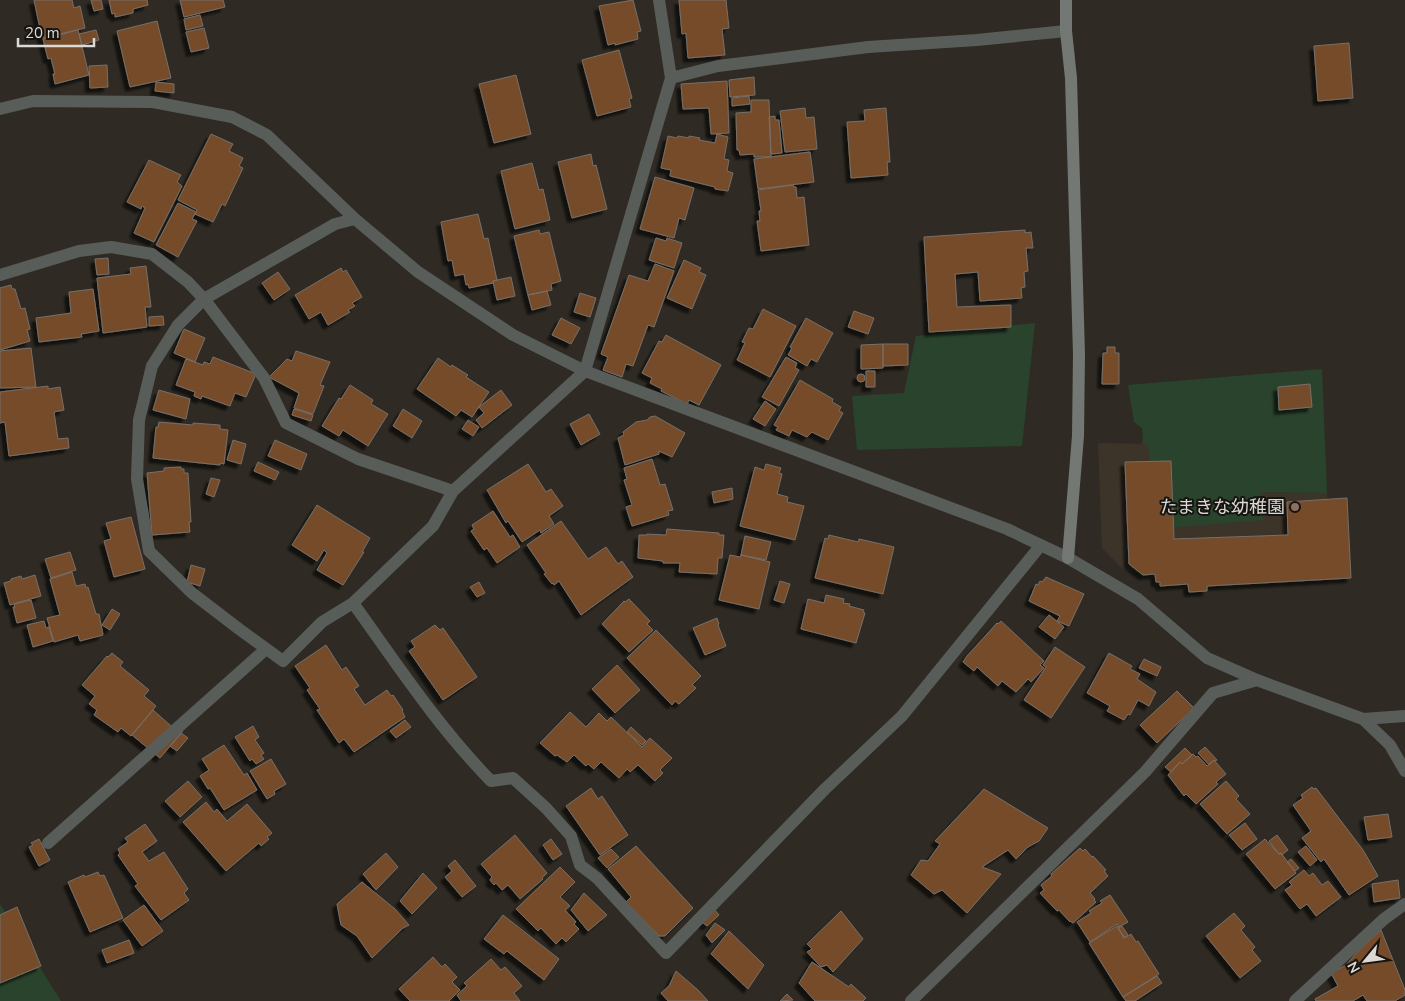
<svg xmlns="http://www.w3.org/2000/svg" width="1405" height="1001" viewBox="0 0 1405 1001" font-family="'Nunito Sans','Noto Sans JP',sans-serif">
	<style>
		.built { fill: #3c3428 }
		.green { fill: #2a432d }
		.building { fill: #744c29; stroke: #776f69; filter: url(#shadow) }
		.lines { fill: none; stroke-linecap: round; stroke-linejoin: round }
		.street { stroke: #595d5a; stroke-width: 12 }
		.secondary { stroke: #737874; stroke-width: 12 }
		.education-dot { fill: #8d6e63; stroke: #151410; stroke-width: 2 }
		.labels { text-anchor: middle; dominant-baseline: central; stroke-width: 4; stroke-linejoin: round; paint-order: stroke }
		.poi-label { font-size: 18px; fill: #dcd9d4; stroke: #151410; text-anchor: end }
	</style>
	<defs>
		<filter id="shadow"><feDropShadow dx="-4.5" dy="4.5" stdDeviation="1" flood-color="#0009"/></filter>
	</defs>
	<rect width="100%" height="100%" fill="#2f2b24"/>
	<path class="built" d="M1098,443L1148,444L1262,520L1261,492L1327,493L1333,576L1155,585L1154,574L1124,570L1102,548Z"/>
	<path class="green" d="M1035,323L1022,446L857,450L852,396L904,393L916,336Z
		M1322,369L1327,493L1261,492L1263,520L1156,529L1148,444H1142L1143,438L1142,428L1134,422L1128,385Z
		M0,904L61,1001H0Z"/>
	<path class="building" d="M34,0H72L74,8L80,6L85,28L42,38Z
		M91,0H101L103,9L94,11Z
		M109,0H147L148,5L133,9V13L115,17V13L112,14Z
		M180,0H223L225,7L184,17Z
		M633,0L641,31L637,32L638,39L615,45V43L608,45L599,6Z
		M679,0H726L729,28L722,29L725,55L688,58L686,33L682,34Z
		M200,15L203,26L186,30L184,19Z
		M157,21L171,78L130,87L117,31Z
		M204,28L209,48L191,52L186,32Z
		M78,30L89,75L55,84L53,74H55L51,58L48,59L43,39Z
		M96,30L99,40L82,45L79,34Z
		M1349,43L1353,98L1318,101L1314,46Z
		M619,50L632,98L629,99L631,107L597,116L582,60Z
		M107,65L108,87L90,88L89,66Z
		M516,75L531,134L494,143L479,84Z
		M754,77L755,95L730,97L729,80Z
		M727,81L729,133L711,134L709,108L683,109L681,84Z
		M156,82L174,84V93L155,91Z
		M749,96L750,104L732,106V98Z
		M751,100H769L771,157H754V154L740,155L739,150H737L736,113L751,112Z
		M805,108L806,118L814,117L817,149L785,152L780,111Z
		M886,108L890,162H887L888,175L851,178L847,122L865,121L864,110Z
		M775,116V120H779L782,153L771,154L769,117Z
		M211,134L233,144L229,151L243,158L239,166L243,168L225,206L222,204L213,222L195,214L197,210L178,200Z
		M717,134L728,137L724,159L729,160L727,171L733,173L728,191L715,189V187L670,176L671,170L661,168L668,136L677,138L678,136L689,138V136L700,138L699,140L715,143Z
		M810,152L814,182L758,189L754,159Z
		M591,154L593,166L596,165L607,209L572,218L558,162Z
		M149,160L181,175L177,182L182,186L154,242L134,233L145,208L142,206L141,209L127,202Z
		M532,163L539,190L543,189L550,220L515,229L501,171Z
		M655,177L694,188L685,220L679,218L674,238L640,229Z
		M793,185L794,187H796L797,198L804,197L809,245L761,251L757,221H760L759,211H761L758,190Z
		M178,203L196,212L192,219L197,221L178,257L156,245Z
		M478,214L484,239L488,238L497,280L493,281V283L469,288L468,284L466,285L464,274L455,276L452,260L448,261L441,222Z
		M539,230L540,234L549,232L561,281L551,284L552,290L528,295L514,236Z
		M1025,230V233L1031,232L1033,248H1026L1028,271L1024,272L1025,287L1021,288L1022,298L980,301L978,272L955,274L957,307L1011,305V327L929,332L924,237Z
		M656,238L666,241L667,238L682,243L674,268L649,260Z
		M108,258L109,274L97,275L95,259Z
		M684,260L701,268L699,272L706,275L692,309L667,298Z
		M655,264L674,271L654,327L648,325L633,366L626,364L622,377L603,370L608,357L601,354L629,275L648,281Z
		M146,266L151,307H145L147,327L103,333L97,278L131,274L130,268Z
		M341,268L343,272L346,270L362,297L352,303L355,306L348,310L350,312L328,325L321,312L309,319L295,295Z
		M278,272L290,289L274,300L262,283Z
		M511,277L515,296L497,300L493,281Z
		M11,285L12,289H15L21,309L25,308L30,329L27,330L30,341L0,350V288Z
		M93,289L99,331L81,334L82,337L39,342L36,318L71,313L69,292Z
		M547,291L551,305L532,310L528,295Z
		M580,293L596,298L590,317L574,312Z
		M763,309L796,326L770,377L737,360L745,343L742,342L749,328L753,329Z
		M854,311L874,318L868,334L848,327Z
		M163,316L164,325L149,326V317Z
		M561,318L580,328L571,344L552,335Z
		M806,318L833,333L817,362L811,359L807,366L788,355L792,348L790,347Z
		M184,329L205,338L195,362L174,353Z
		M666,335L721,365L699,405L689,400L687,404L661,391L662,389L650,383L652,378L642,373L659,341L662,342Z
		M883,344H908V365L883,366Z
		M883,344V368L861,369V345Z
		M1107,347H1115V353H1119V384H1102L1103,353H1107Z
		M31,348L36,387L0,388V351Z
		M296,351L330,362L320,385L324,386L313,414L294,408L299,393L269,377L287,359L292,361Z
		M213,357L256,374L246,397L235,393L230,406L202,396L201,399L194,396L195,392L176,385L186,359L203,365L204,362L210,364Z
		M786,357L797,363L795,368L799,370L779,406L762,397Z
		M438,358L451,367L452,365L468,375L466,377L489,392L472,417L461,410L456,416L417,389Z
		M866,371H875V387H866Z
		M857 378a4 4 0 1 1 8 0a4 4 0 1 1-8 0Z
		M800,380L833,399L832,402L841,407L839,411L843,413L828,440L812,432L807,437L792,430L789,436L776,430L778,427L774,425Z
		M1310,384L1312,407L1279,410L1278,387Z
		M350,385L373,400L371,404L388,414L368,446L343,430L339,436L322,426L339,398L341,399Z
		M48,386V389L60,387L64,410L54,412L58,439L68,438L69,448L9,456L5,422L0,423V392Z
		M159,390L190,399L186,419L153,410Z
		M501,390L512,405L482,428L476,420L484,413L479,407Z
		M765,401L776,409L765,426L753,419Z
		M294,409L313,415L311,421L292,415Z
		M403,409L422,421L412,438L393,426Z
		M589,414L600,434L581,445L570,424Z
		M655,416L685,433L672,457L659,451V454L625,465L618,438L624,435L623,432L636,422L647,420L650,417Z
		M468,420L479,427L473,436L462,429Z
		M159,422L193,425V423L220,425V429L228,430L224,464L220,463V465L153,458L156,427H158Z
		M233,440L246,444L241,464L227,460Z
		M275,440L307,454L301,470L268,456Z
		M652,459L660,485L665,484L673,510L668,511L669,515L632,526L626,507L632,505L624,480L627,479L624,468Z
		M1171,461L1174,539L1288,535L1287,502L1347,498L1351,578L1207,586V591L1189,592L1188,584L1160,586V582H1156L1155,574L1143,575L1129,564L1125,462Z
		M258,462L279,472L275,480L254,471Z
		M528,464L546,492L551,489L563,506L549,516L554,524L541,533L540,530L522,542L508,521L506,523L487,490Z
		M766,464L781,468L779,473L782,474L777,494L788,497L787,502L804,506L795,540L740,526L755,467L764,470Z
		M181,467V469H184V473H188L191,522H189L190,532L152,535L147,473L164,471V468Z
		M211,478L220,480L214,497L206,494Z
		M732,488L733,499L714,503L712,492Z
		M317,505L370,538L362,552H364L343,585L317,570L327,553L324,550L317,561L292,545Z
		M493,511L510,537L513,535L520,547L497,563L487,548L484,550L471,531L474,529L472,525Z
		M131,517L145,569L114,577L104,541L111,539L106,523Z
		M561,521L588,559L606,547L618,564L622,561L633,577L581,615L559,581L554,585L553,583L552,584L544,574L546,573L527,545Z
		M667,529L719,533V535H724L722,558H718L717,574L679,572L680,563H663V561L638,558L639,535H647V534L666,535Z
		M829,535L858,542L859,539L894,547L883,594L815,578L825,538L828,539Z
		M745,536L771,542L766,560L741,555Z
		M70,552L76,570L51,578L45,559Z
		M730,555L740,557L741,555L770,562L759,609L719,600Z
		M191,565L205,569L200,586L187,582Z
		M72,572L76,586L85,584L86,588L88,587L96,614H99L103,635L80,641L78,635L54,642L47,618L60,615L50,579Z
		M35,575L41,596L10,605L4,583L11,581V579L21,576L22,579Z
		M1046,577L1084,594L1069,626L1057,621L1060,616L1029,601L1036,584L1038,585L1040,581L1042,582Z
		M780,581L790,584L784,603L774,600Z
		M479,582L485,593L477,597L470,587Z
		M826,595L844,599L843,603L850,604L849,606L864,610L863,612L865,613L856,643L801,629L808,599L824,603Z
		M629,599L650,621L647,624L653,630L629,652L602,624L624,601L625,602Z
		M31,600L36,618L17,623L13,607H15L14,604Z
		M112,609L120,614L110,630L102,625Z
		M1049,615L1064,627L1055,639L1039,627Z
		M717,618L719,624L718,625L726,646L705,655L693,628Z
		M44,621L46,628L49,627L53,641L33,647L27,625Z
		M1001,621L1044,661L1040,665L1044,668L1031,682L1028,679L1016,692L1002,681L998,686L977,667L974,671L963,662L967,656L997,623L998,624Z
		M435,625L440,630L443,628L477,677L443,700L409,651L415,647L411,641Z
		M656,630L701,676L692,685L696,688L679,704L675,701L672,705L627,658Z
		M326,645L342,670L346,667L359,686L354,689L365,705L387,690L391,696L393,695L403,710L402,711L405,717L354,752L344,739L339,743L317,710L320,709L307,690L310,688L295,666Z
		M1055,647L1085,667L1051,718L1024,700L1046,667L1043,665Z
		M112,653L123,662L120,666L149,690L144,696L156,706L131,736L121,728L118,732L94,715L97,710L89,704L95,696L82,685L107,656L108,657Z
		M1109,653L1132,666L1130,669L1140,674L1137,679L1156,692L1149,706L1138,700L1130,715L1128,714L1124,720L1107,711L1110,706L1087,693Z
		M1144,659L1161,667L1157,676L1139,668Z
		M617,665L640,690L615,713L592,689Z
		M1177,691L1194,708L1157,743L1140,725Z
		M153,710L171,726L183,731L160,758L132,735Z
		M570,712L586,727L599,713L607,721L611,717L642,747L650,738L672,758L660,770L663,773L655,781L638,765L630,772L627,769L619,778L601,762L594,769L588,764L586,766L574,755L567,762L557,755L555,756L540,743Z
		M405,720L411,727L396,738L390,731Z
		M253,726L259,737L255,740L264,753L261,755L264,759L256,764L252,759L250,761L235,737Z
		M631,727L646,741L642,745L627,732Z
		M181,733L188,738L177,751L170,746Z
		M224,745L244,775L247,773L257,790L224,810L210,788L208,789L200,776L209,770L202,759Z
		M1205,747L1217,760L1215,761L1214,760L1209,765L1198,753Z
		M1185,748L1192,755L1182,764L1180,762L1171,772L1165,767Z
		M1193,754L1196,757L1198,756L1207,766L1214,760L1226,774L1216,782L1218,784L1196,804L1186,794L1184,796L1168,775L1180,762L1182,764Z
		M271,759L286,784L274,791L275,794L267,799L250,771Z
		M188,781L202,797L180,817L165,801Z
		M1226,781L1239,796L1236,799L1250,814L1227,834L1200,804Z
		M1312,787L1313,789L1316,788L1363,850L1378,876L1349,895L1324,859L1321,862L1302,838L1311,831L1293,805L1303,798L1301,795Z
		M591,788L598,799L602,796L628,835L600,855L566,806Z
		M984,789L1048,828L1039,841L1028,847L1016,859L1008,850L982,867L1001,874L967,913L942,890L934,894L911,875L921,860L928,861L940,844L935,841Z
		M206,802L214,812L217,809L227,821L247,804L272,833L267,837L269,839L261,846L259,843L226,871L183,822Z
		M1388,814L1392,837L1368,840L1364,817Z
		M1245,823L1257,839L1242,850L1229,835Z
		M145,824L157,841L142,852L149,861L164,852L188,889L184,893L189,900L161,920L135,886L138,884L118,855L120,853L118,849L128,842L125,838Z
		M515,835L547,873L542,878L543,879L520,899L508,885L502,890L496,883L494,885L490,880L492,877L481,864Z
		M1277,835L1288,850L1282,855L1281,853L1279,854L1269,841Z
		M39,839L50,860L39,866L29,847L33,845L31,843Z
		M551,839L562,854L553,860L543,845Z
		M1265,839L1279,854L1281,853L1296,873L1275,889L1246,854Z
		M636,846L693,908L665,936H659L626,902L631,897L608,869Z
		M1306,846L1317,860L1310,866L1298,852Z
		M1080,848L1083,851L1085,849L1092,857L1093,856L1106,870L1104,871L1108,876L1090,893L1095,899L1094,900L1096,902L1073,923L1070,921V922L1059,910L1057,911L1040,893L1044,890L1041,885L1052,876L1051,874Z
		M611,849L619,857L607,868L598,858Z
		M386,853L398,867L376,890L363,874Z
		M1291,859L1299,868L1295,871L1287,862Z
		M455,860L476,886L462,897L445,877L452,871L448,866Z
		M560,867L575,882L560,897L570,906L565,910L576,922L574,924L579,929L566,942L562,938L556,944L541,928L538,931L516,909Z
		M1304,870L1309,876L1313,873L1322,885L1328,881L1341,897L1316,916L1307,904L1300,909L1285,890L1292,885L1289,882Z
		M98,872L100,876L104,875L123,918L90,932L68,882L84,875L85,877Z
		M423,873L437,888L412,914L400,901Z
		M1398,880L1400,898L1374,902L1372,884Z
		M362,882L395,909L409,925L403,928L372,958L357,936L341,925L337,904Z
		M584,893L607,915L588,931L571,910Z
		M1110,895L1128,922L1119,927L1117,924L1090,942L1077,922L1091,913L1089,911L1102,903L1100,901Z
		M144,905L163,931L142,946L123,920Z
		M17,907L41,966L0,983V915Z
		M714,909L719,915L707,926L702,922Z
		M841,911L863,939L833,972L827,965L821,967L807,952L812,949L807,944Z
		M1234,913L1245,926L1241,930L1255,947L1252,950L1261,961L1240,978L1206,936Z
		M503,915L559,959L544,980L507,951L504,954L484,939Z
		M715,923L725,930L712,943L706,935Z
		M1117,926L1125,938L1131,934L1136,942L1138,941L1159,974L1123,997L1089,943Z
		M1122,926L1128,935L1124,938L1118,928Z
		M1381,930L1405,990V995L1395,1001H1367L1363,995L1353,1001H1316L1315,999L1338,986L1331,973L1346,965L1360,949Z
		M729,931L764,965L748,989L711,954Z
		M129,940L134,953L107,963L102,950Z
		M433,957L442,967L445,964L457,977L452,982L460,990L449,1001H410L399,989Z
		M491,959L501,970L505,967L522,986L514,993L520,1001H461L457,995L467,986L464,983Z
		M812,962L849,987L851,984L866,998L863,1001H815L799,983Z
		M676,971L698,990L708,1001H668L661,993L669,986Z
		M1157,976L1162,983L1135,1001H1126L1123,997Z
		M787,994L793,1000L780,1001Z"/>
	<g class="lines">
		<path class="street" d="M671,78L718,66L868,47L977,40L1066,31
			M0,109L33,101L153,102L232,117L267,135L355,219L418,272L513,335L585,371L1007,529L1068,558L1138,599L1207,658L1257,680L1363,719L1405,716
			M355,219L335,224L204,299L178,325L152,366L139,420L137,479L149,551L192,593L239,629L283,661L322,622L353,603L433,526L453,491L585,371L671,78L659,0
			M0,275L79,251L111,247L152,254L188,282L204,299L264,378L286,423L358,459L453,491
			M353,603C397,664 438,727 491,781L513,778L546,808L571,836L580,865L597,878L666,953L825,789L902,716L1041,545
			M1363,719L1390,745L1405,771
			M48,843L266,649
			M911,1001L1145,772L1213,693L1257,680
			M1295,1001L1384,919L1405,904"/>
		<path class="secondary" d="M1066,0V31L1071,78L1079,354L1078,436L1068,558"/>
	</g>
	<circle class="education-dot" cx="1295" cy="507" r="5"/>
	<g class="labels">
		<g class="poi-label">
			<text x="1285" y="507">たまきな幼稚園</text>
		</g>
	</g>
	<g transform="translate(1365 961) rotate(241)" stroke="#151410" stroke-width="4" paint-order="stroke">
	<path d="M0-4L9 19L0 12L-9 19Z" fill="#dcd9d4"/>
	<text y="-8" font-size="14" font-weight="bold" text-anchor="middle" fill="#dcd9d4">N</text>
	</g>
	<path d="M18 38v8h76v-8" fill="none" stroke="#dcd9d4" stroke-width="2.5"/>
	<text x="25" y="38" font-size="15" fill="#dcd9d4" stroke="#151410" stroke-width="4" paint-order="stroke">20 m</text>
</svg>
